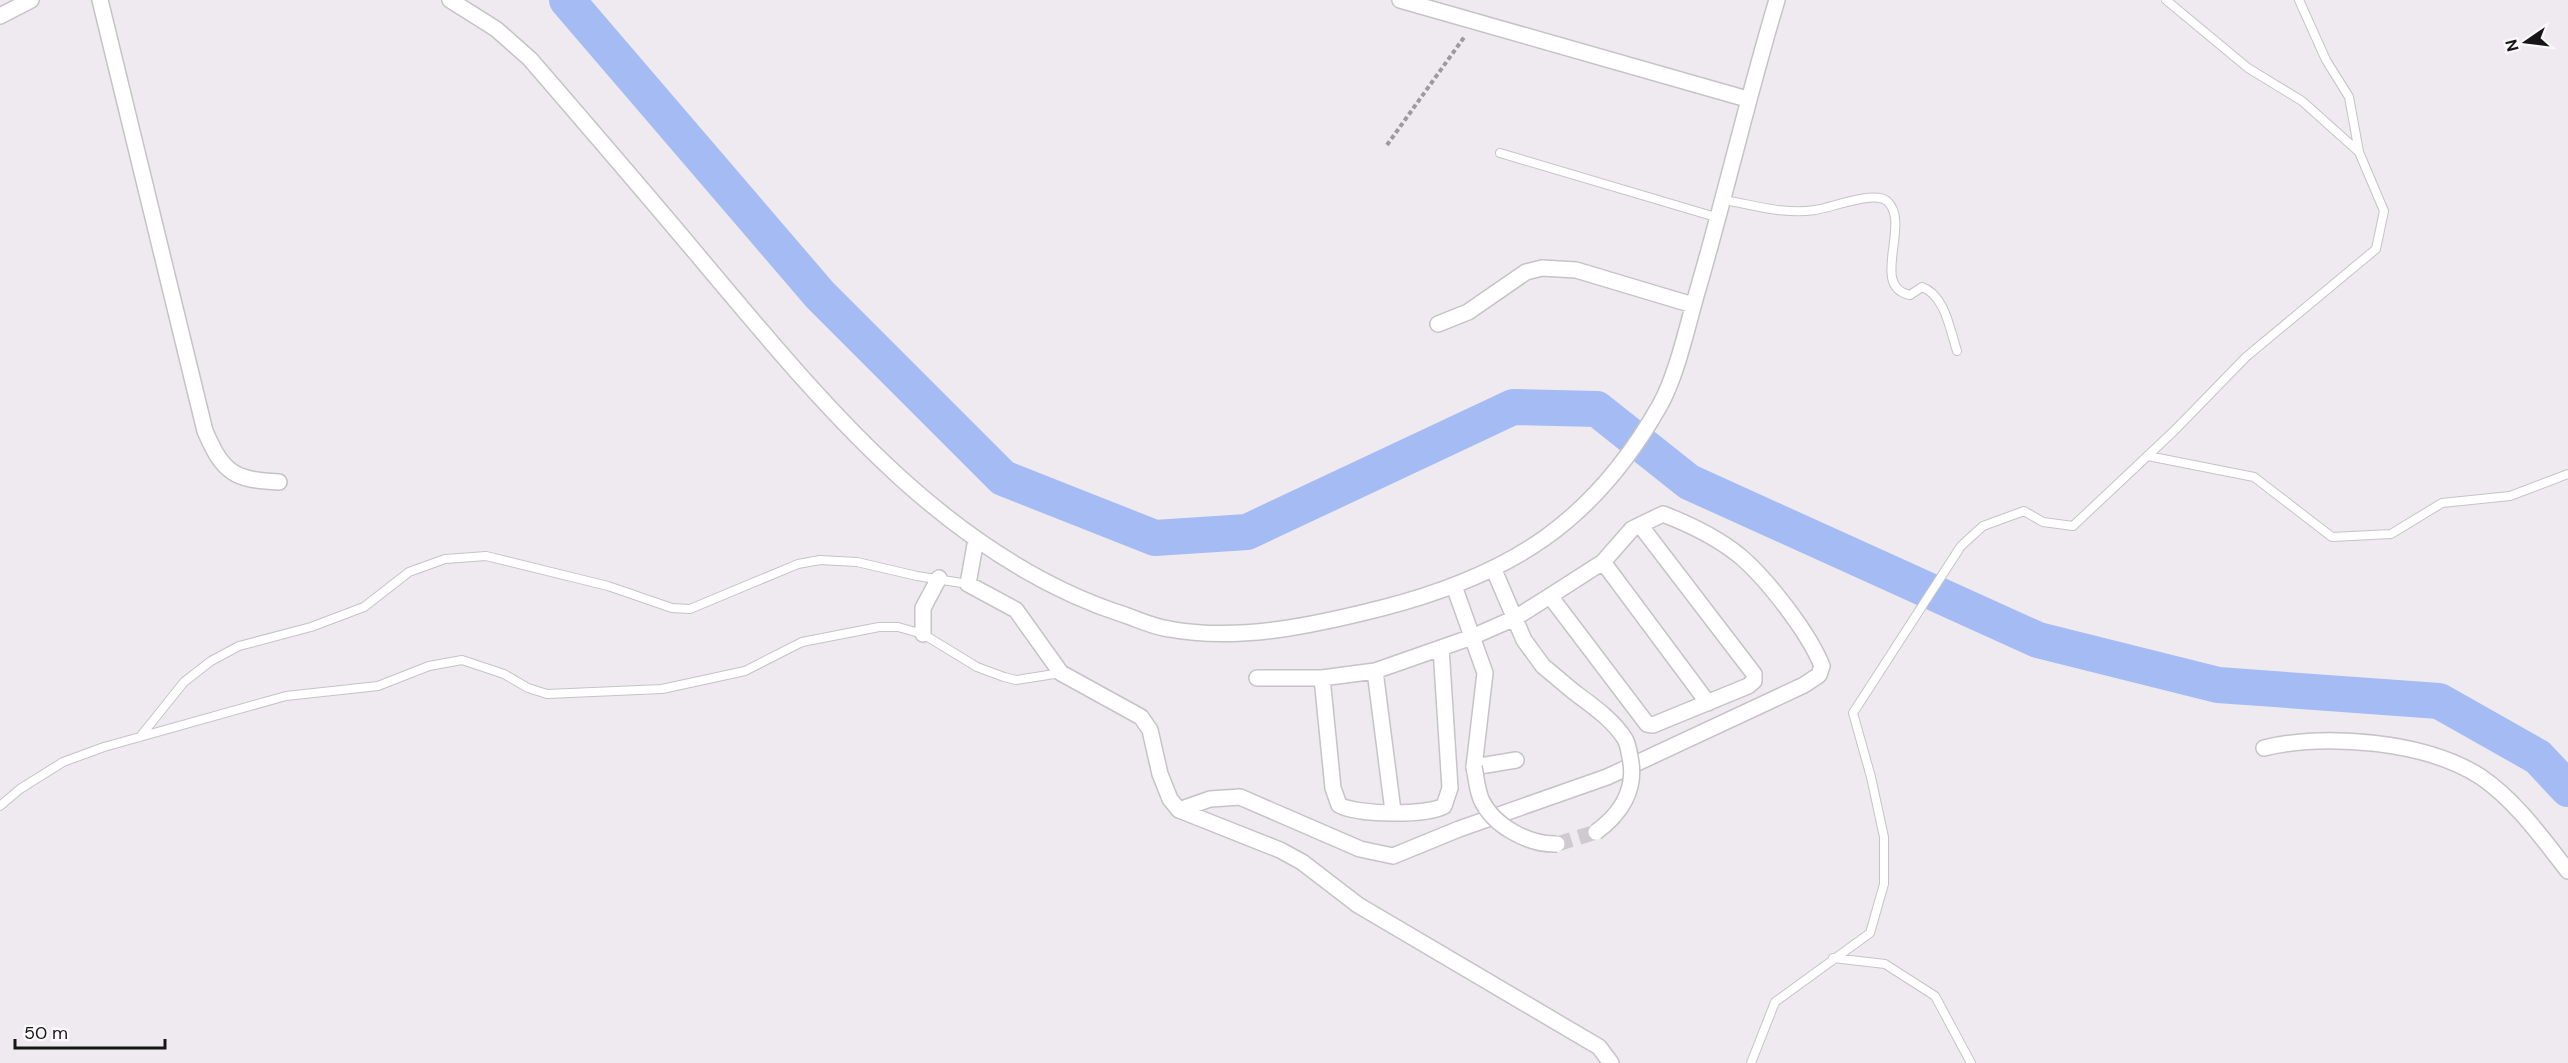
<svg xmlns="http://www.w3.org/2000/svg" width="2568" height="1063" viewBox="0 0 2568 1063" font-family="'DM Sans',sans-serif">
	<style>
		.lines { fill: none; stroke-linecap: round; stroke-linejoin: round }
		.river { stroke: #a5bbf3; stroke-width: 36 }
		.minor-tunnel { stroke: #cecacf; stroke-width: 15; stroke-dasharray: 15 8; stroke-linecap: butt }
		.service-casing { stroke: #c6c3c7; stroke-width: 10 }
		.minor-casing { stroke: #c6c3c7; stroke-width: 18 }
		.path { stroke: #9d9a9d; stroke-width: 4; stroke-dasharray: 4.5 3; stroke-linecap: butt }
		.service { stroke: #fff; stroke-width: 8 }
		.minor { stroke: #fff; stroke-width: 15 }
		.minor-bridge-casing { stroke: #c6c3c7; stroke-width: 18; stroke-linecap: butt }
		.minor-bridge { stroke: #fff; stroke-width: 15 }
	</style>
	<rect width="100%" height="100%" fill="#eeeaef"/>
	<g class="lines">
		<path class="river" d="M567,0L820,295L1003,478L1155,538L1247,532L1513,407L1597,409L1689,482L2038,640L2218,685L2439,701L2538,757L2568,789"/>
		<path class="minor-tunnel" d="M1557,844L1596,832"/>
		<defs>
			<path id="service" d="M2299,0L2326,60L2349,97L2359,152
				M1500,153L1719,218
				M1724,200C1754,205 1785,215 1815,210C1831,208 1874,190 1887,201C1912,223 1869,287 1910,295L1922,287C1945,295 1950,330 1957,351
				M2148,456L2254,477L2332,537L2391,534L2442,503L2510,496L2568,474
				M140,737L184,682L211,661L239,646L311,627L364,607L409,572L445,559L486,556L608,586L672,608L690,609L798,564L820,560L857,562L917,576L968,584
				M0,806L20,789L63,762L104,747L286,696L378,686L429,666L462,660L504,674L528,688L547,694L662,689L745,671L802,642L879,627H898L923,634L977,667L1004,677L1016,680L1061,673
				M1833,958L1885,964L1935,996L1971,1063
				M1751,1063L1775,1002L1870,933L1884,884V837L1871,777L1853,713L1961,546L1983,526L2024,511L2043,522L2073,526L2175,430L2246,357L2376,249L2384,211L2359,152L2302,101L2248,68L2166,0"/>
			<path id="minor" d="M100,0L205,431C223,473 234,480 279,482
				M450,0L496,29L530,59C587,125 644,191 700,258C818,398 944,557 1125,615C1139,620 1154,627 1169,629C1239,642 1315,625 1382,608C1511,575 1594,522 1660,405C1677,375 1688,323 1698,289C1726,193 1748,96 1777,0
				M1400,0L1747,99
				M0,16L31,0
				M1438,324L1468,312L1526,272L1542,268L1576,270L1693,305
				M976,539L968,584L1016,610L1061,673L1141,717L1150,730L1160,774L1170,799L1179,810L1280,850L1302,862L1358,905L1599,1047L1611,1063
				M1603,562L1708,703
				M1494,570L1524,640L1543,666L1574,692
				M1454,586L1485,673L1474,767L1516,760
				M1550,596L1647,724L1653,725L1748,686L1754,681V674L1640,525
				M923,634V608L939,578
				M1375,671L1393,811
				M1322,678L1333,788L1339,805C1357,815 1425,816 1444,806L1450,788L1441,648
				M2264,748C2326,733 2426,741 2481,777C2516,801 2542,838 2568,871
				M1179,810L1210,799L1240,797L1360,849L1393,856L1459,829L1607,777L1804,685L1819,675L1822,666C1809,633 1767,579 1740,556C1719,539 1689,524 1663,514L1632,529L1603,562L1550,596L1515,618L1472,637L1375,671L1322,678H1257"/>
		</defs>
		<use href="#service" class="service-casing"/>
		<use href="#minor" class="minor-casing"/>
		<path class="path" d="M1387,145L1465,36"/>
		<use href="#service" class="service"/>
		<use href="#minor" class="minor"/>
		<defs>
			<path id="minor-bridge" d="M1574,692C1593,706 1613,720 1625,739C1628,744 1629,752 1630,757C1637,789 1621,814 1596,832
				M1474,767C1476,777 1477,789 1481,799C1493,826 1529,845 1557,844"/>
		</defs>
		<use href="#minor-bridge" class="minor-bridge-casing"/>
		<use href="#minor-bridge" class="minor-bridge"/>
	</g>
	<g transform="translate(2526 42) rotate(256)" stroke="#fbf8fc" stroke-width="4.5" paint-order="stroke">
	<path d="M0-4.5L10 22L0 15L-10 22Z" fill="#171617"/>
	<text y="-9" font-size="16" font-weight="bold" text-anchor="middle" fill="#171617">N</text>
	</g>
	<path d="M15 1039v9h150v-9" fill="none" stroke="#171617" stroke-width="3"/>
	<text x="24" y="1039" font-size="18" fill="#171617" stroke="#fbf8fc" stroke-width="4.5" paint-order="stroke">50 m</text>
</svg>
